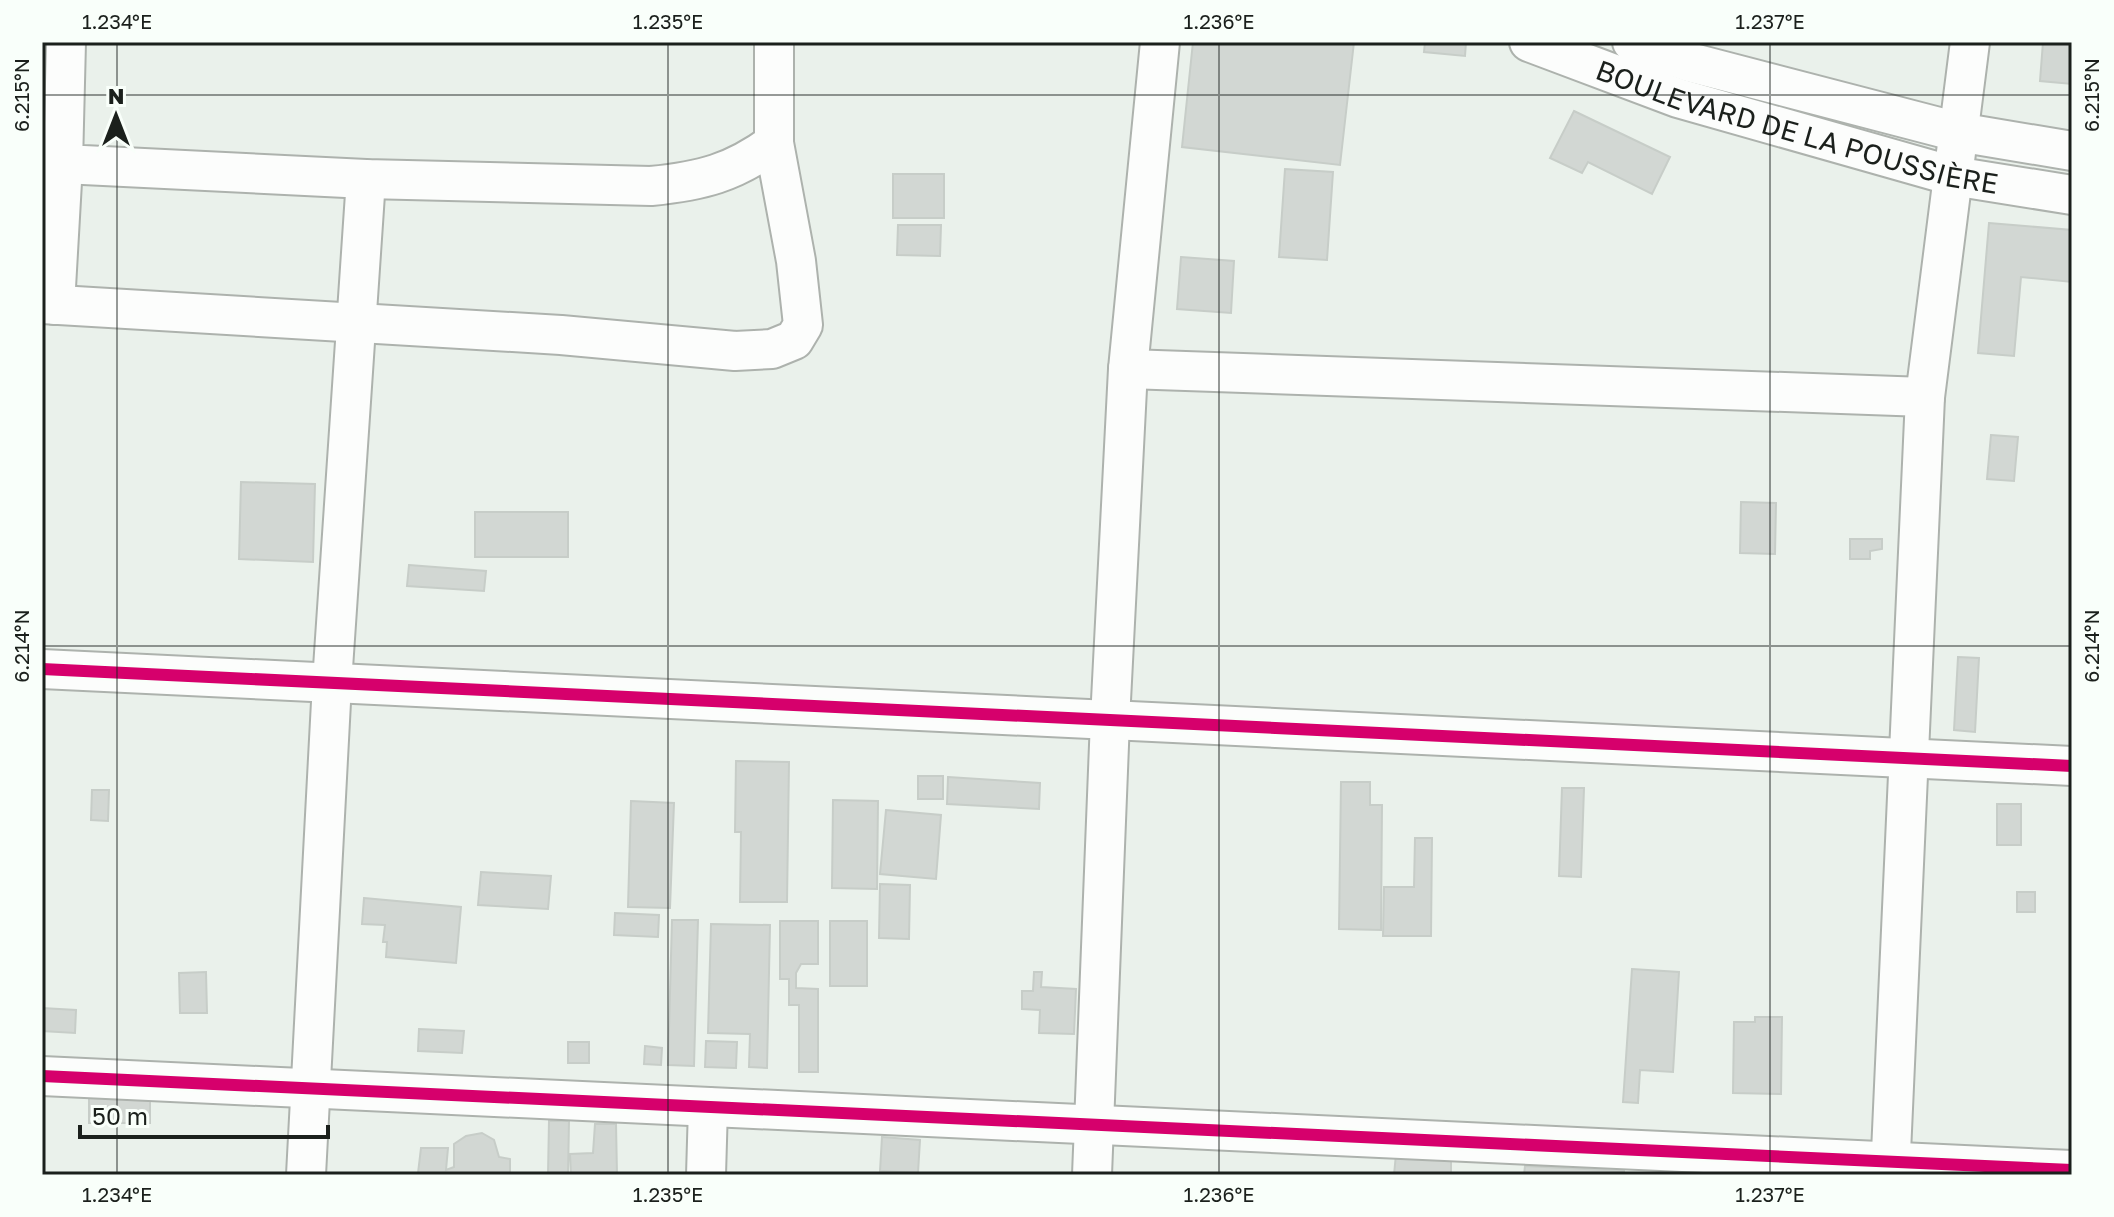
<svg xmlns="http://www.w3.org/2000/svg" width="2114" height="1217" viewBox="0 0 2114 1217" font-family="'Golos Text',sans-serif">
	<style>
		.building { fill: #d2d7d3; stroke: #c7cdc8; stroke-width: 2 }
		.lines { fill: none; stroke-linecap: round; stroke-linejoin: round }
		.minor-casing { stroke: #adb2ad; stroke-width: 42 }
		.minor { stroke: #fcfdfc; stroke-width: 38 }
		.cycleway-casing { stroke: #f9fffa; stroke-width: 17 }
		.cycleway { stroke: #d6006c; stroke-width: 12 }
		.ticks { fill: none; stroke: #1b201c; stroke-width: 2; stroke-opacity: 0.45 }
		.labels { text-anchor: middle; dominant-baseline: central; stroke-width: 6; stroke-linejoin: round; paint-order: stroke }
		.street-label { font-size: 28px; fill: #1b201c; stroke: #f9fffa }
		.neatline { fill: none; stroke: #1b201c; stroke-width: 3 }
		.ticks-label { font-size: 20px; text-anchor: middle; fill: #1b201c }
	</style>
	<rect width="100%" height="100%" fill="#eaf1eb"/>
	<path class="building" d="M1193,42H1354L1340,165L1182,147Z
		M1425,42H1466L1465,56L1424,52Z
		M2043,42H2072V84L2040,81Z
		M1574,111L1670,157L1652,194L1588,162L1582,173L1550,158Z
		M1285,169L1333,172L1327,260L1279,257Z
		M893,174H944V218H893Z
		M1989,223L2072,230V282L2021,277L2014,356L1978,353Z
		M898,225H941L940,256L897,255Z
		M1181,257L1234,261L1231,313L1177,309Z
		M1991,435L2018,437L2014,481L1987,479Z
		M241,482L315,484L313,562L239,559Z
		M1741,502L1776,503L1775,554L1740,553Z
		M475,512H568V557H475Z
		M1850,539H1882V549L1870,551V559H1850Z
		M409,565L486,571L484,591L407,586Z
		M1958,657L1979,658L1975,732L1954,730Z
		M736,761L789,762L787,902H740L741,832H735Z
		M918,776H943V799H918Z
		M948,777L1040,783L1039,809L947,804Z
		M1341,782H1370V805H1382L1381,930L1339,929Z
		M1562,788H1584L1581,877L1559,876Z
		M92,790H109L108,821L91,820Z
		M833,800L878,801L877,889L832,888Z
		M631,801L674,803L670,908L628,907Z
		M1997,804H2021V845H1997Z
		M886,810L941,815L936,879L880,874Z
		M1415,838H1432L1431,936H1383L1384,887H1414Z
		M481,872L551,876L548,909L478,905Z
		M880,884L910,885L909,939L879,938Z
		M2017,892H2035V912H2017Z
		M364,898L461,907L456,963L386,957L387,942H383L385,925L362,924Z
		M615,913L659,915L658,937L614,935Z
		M672,920H698L694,1066L668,1065Z
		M780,921H818V964H801L796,973V988L818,989V1072H799V1005H789V979H780Z
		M830,921H867V986H830Z
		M711,924L770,925L767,1068L749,1067L750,1034L708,1033Z
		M1632,969L1679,972L1673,1072L1640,1070L1638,1103L1623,1102Z
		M206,972L207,1013H180L179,973Z
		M1034,972H1042L1041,987L1076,989L1074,1034L1039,1033L1040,1010L1022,1009V991H1033Z
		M42,1008L76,1010L75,1033L42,1031Z
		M1755,1017H1782L1781,1094L1733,1093L1734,1022H1755Z
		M419,1029L464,1031L462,1053L418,1051Z
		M706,1041L737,1042L736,1068L705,1067Z
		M568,1042H589V1063H568Z
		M645,1046L662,1048L661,1065L644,1064Z
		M89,1098H150V1123H89Z
		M549,1121H569L568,1175H548Z
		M595,1124H616L617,1175H571L570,1154L593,1153Z
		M482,1133L494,1140L499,1157L510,1159V1175H399L418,1173L421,1148H448L446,1170L454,1167V1144L466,1136Z
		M882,1137L920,1140L918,1173L880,1171Z
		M1396,1154L1451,1159V1175H1394Z
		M1525,1166L1624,1171V1175H1524Z"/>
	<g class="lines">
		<defs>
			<g id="minor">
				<path d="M66,42L63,164L366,179L651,186C702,181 733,173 774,143V42"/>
				<path id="s1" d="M1529,42L1678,98L1953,176L2072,195"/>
				<path d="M1632,42L1689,62L1958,132L2072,151"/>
				<path d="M42,304L561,335L735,351L772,349L794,340L803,325L796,261L774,143"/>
				<path d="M55,305L63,164"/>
				<path d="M1128,369L1925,397"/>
				<path d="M42,669L2072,766"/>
				<path d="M42,1076L2072,1170"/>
				<path d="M306,1175L332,683L366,179"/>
				<path d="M706,1175L708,1107"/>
				<path d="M1092,1175L1110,720L1128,369L1160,42"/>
				<path d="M1890,1175L1925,397L1970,42"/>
			</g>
		</defs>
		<use href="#minor" class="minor-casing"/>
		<use href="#minor" class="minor"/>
		<defs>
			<path id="cycleway" d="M42,669L2072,766
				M42,1076L2072,1170"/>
		</defs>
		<use href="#cycleway" class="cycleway-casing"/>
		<use href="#cycleway" class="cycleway"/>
	</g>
	<path class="ticks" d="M117,42V1175M668,42V1175M1219,42V1175M1770,42V1175M42,95H2072M42,646H2072"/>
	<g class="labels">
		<g class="street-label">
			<text stroke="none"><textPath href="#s1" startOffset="282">BOULEVARD DE LA POUSSIÈRE</textPath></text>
		</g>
	</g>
	<rect width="2114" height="1217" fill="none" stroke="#f9fffa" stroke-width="88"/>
	<g transform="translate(116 116)" stroke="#f9fffa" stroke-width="6" paint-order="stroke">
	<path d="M0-6L14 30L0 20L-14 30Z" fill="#1b201c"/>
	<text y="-12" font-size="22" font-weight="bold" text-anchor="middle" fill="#1b201c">N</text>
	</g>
	<path d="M80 1125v12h248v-12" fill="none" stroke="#1b201c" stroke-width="4"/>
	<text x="92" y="1125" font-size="24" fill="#1b201c" stroke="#f9fffa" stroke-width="6" paint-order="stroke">50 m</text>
	<rect x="44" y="44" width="2026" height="1129" class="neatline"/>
	<g class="ticks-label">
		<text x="117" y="29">1.234°E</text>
		<text x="668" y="29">1.235°E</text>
		<text x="1219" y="29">1.236°E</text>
		<text x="1770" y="29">1.237°E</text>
		<text transform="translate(22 95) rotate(-90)" y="7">6.215°N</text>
		<text transform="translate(2092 95) rotate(-90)" y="7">6.215°N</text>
		<text transform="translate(22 646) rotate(-90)" y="7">6.214°N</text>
		<text transform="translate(2092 646) rotate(-90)" y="7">6.214°N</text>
		<text x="117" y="1202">1.234°E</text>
		<text x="668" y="1202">1.235°E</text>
		<text x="1219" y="1202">1.236°E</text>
		<text x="1770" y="1202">1.237°E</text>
	</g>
</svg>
